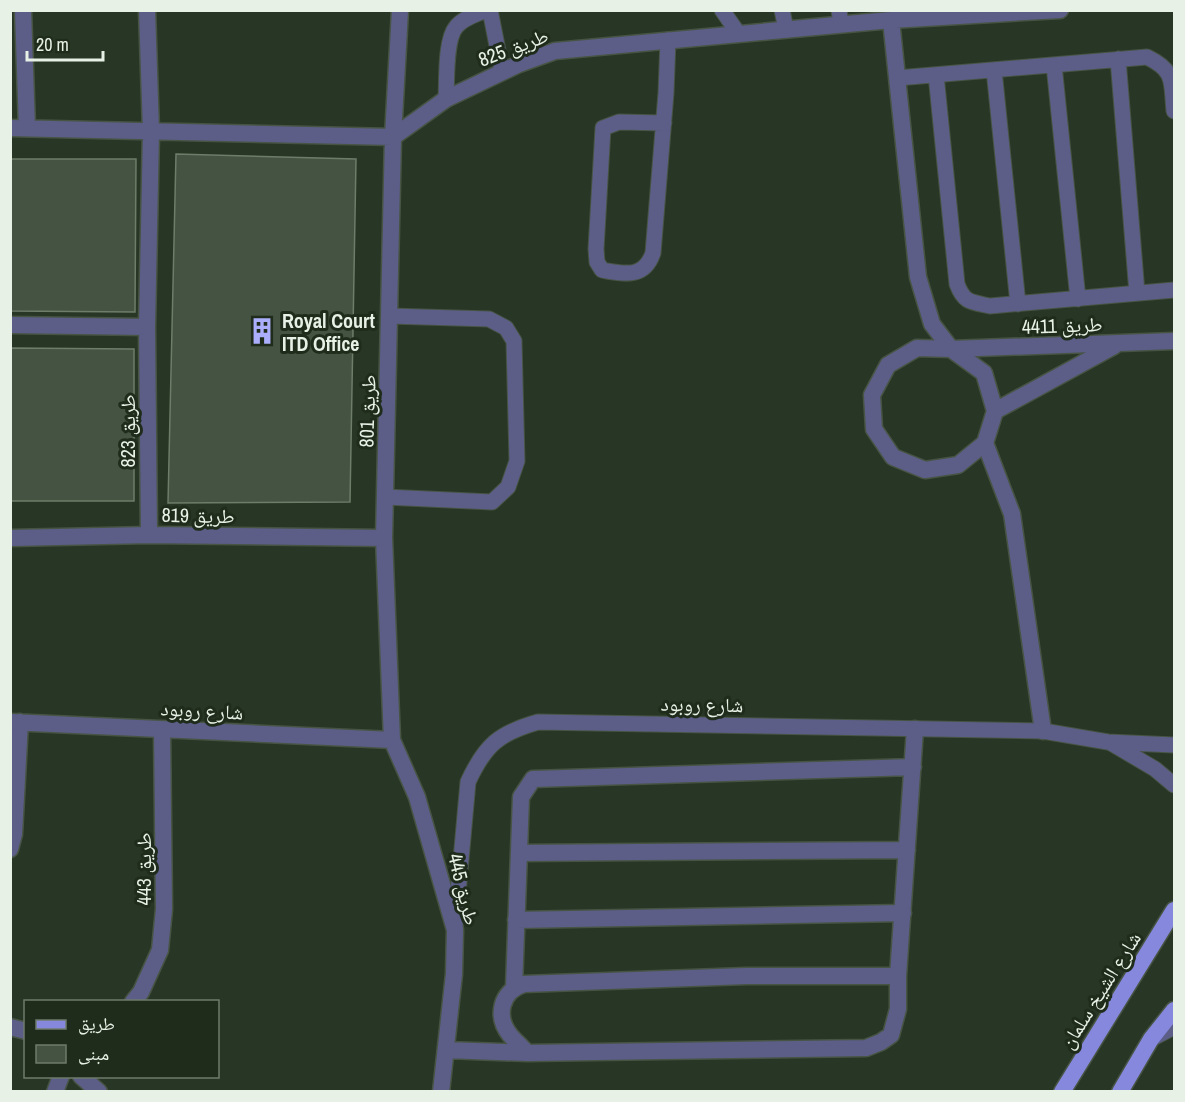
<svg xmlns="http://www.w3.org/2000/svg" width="1185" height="1102" viewBox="0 0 1185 1102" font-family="'Archivo Narrow','Noto Naskh Arabic',sans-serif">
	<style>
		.building { fill: #455342; stroke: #6e7d6a; stroke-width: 1.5 }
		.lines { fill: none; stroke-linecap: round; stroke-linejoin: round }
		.service-casing { stroke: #475444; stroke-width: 17 }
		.minor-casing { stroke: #475444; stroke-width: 19 }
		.primary-casing { stroke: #475444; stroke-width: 19 }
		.service { stroke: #5c5e88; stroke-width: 15 }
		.minor { stroke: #5c5e88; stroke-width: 16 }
		.primary { stroke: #8688dd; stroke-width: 16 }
		.labels { text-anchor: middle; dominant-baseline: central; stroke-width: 6; stroke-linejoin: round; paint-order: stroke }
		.street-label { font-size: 20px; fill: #e8f1e6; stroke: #1f2c1b }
		.poi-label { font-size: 20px; font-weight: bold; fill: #e8f1e6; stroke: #1f2c1b; text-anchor: start }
	</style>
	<rect width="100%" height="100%" fill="#283625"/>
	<path class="building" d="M176,154L356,159L350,502L168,503Z
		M10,159H136L135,312L10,311Z
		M10,348L134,349V501H10Z"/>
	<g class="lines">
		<defs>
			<path id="service" d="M490,10L502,71
				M722,10L738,33
				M782,10L786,29
				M839,10L841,24
				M1118,59L1137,293
				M1054,65L1078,299
				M994,70L1018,304
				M936,75L957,284C964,303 971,302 990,306L1174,290
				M897,78L1147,57C1176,71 1171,82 1174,111
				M446,99C447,81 445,40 456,27C463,18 475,15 486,10
				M664,123L619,122L603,128L596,249L597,262L602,270C624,274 644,279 653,253L666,93L668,40
				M385,497L492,502L508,487L517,461L514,341L506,328L489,319L390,316
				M1111,743L1155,769L1174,785
				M455,926L468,782C485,745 499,733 538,722L1043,731L1108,742L1174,745
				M1151,1039L1174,1027"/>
			<path id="minor" d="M23,10L27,128
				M147,10L151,131L147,327L149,535
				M400,10L393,137L384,538L392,740L417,797L455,930L454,974L441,1092
				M891,20L918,277L932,324L951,349L1174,341
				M10,128L393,137L446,99L519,64L555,51L891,20L1060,10
				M10,325L147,327
				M995,411L984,373L951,349L917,348L888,365L872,395L874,429L893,457L925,470L958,465L985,443L995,411L1114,346
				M985,443L1012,514L1043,731
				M10,538L149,535L384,538
				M10,722L392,740
				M10,849L14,834L20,722
				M519,853L907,850
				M516,920L903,913
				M514,987L521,797L533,779L913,767
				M133,1002L141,992L160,950L164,909L162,730
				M10,1027L26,1031
				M446,1050L527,1053L866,1048L881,1042L891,1035L898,1009V976L915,729
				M527,1053C522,1047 515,1041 510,1035C495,1016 501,991 524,984L746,976H898
				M81,1076L99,1092
				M55,1092L61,1076"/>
			<path id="primary" d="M1062,1092L1174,910
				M1120,1092L1151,1039L1174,1010"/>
		</defs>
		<use href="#service" class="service-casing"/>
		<use href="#minor" class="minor-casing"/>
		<use href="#primary" class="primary-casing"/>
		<use href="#service" class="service"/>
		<use href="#minor" class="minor"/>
		<use href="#primary" class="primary"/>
	</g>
	<defs>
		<symbol id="building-bare" viewBox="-9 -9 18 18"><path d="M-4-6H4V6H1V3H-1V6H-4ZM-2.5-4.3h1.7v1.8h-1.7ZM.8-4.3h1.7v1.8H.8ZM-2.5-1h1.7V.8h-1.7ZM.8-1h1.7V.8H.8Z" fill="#abaffb" stroke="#1f2c1b" stroke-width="2.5" paint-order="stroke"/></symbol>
	</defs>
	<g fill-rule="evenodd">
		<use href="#building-bare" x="243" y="312" width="38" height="38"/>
	</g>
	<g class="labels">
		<g class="street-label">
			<text transform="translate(513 47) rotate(-21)">طريق 825</text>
			<text transform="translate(1062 325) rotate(-2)">طريق 4411</text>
			<text transform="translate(367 411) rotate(-88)">طريق 801</text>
			<text transform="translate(127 431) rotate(-90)">طريق 823</text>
			<text transform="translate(198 515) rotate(1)">طريق 819</text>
			<text transform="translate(702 704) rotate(1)">شارع روبود</text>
			<text transform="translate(202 710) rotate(3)">شارع روبود</text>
			<text transform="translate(143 869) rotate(-90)">طريق 443</text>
			<text transform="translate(464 889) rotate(76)">طريق 445</text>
			<text transform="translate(1100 990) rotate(-58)">شارع الشيخ سلمان</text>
		</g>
		<g class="poi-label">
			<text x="282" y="320">Royal Court<tspan x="282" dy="23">ITD Office</tspan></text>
		</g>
	</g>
	<rect width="1185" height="1102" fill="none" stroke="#e8f1e6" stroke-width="24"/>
	<rect x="24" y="1000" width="195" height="78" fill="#1f2c1b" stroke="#6f7b6c" stroke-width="1.5"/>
	<rect x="36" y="1020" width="30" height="9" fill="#8688dd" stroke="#6f7b6c" stroke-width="1.5"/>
	<text x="78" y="1030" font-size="18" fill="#e8f1e6">طريق</text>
	<rect x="36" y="1045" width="30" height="18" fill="#455342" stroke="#6f7b6c" stroke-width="1.5"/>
	<text x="78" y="1060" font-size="18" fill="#e8f1e6">مبنى</text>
	<path d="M27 51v9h76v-9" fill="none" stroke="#e8f1e6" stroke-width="3"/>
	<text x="36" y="51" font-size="18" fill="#e8f1e6" stroke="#1f2c1b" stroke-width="4.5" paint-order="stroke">20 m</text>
</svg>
